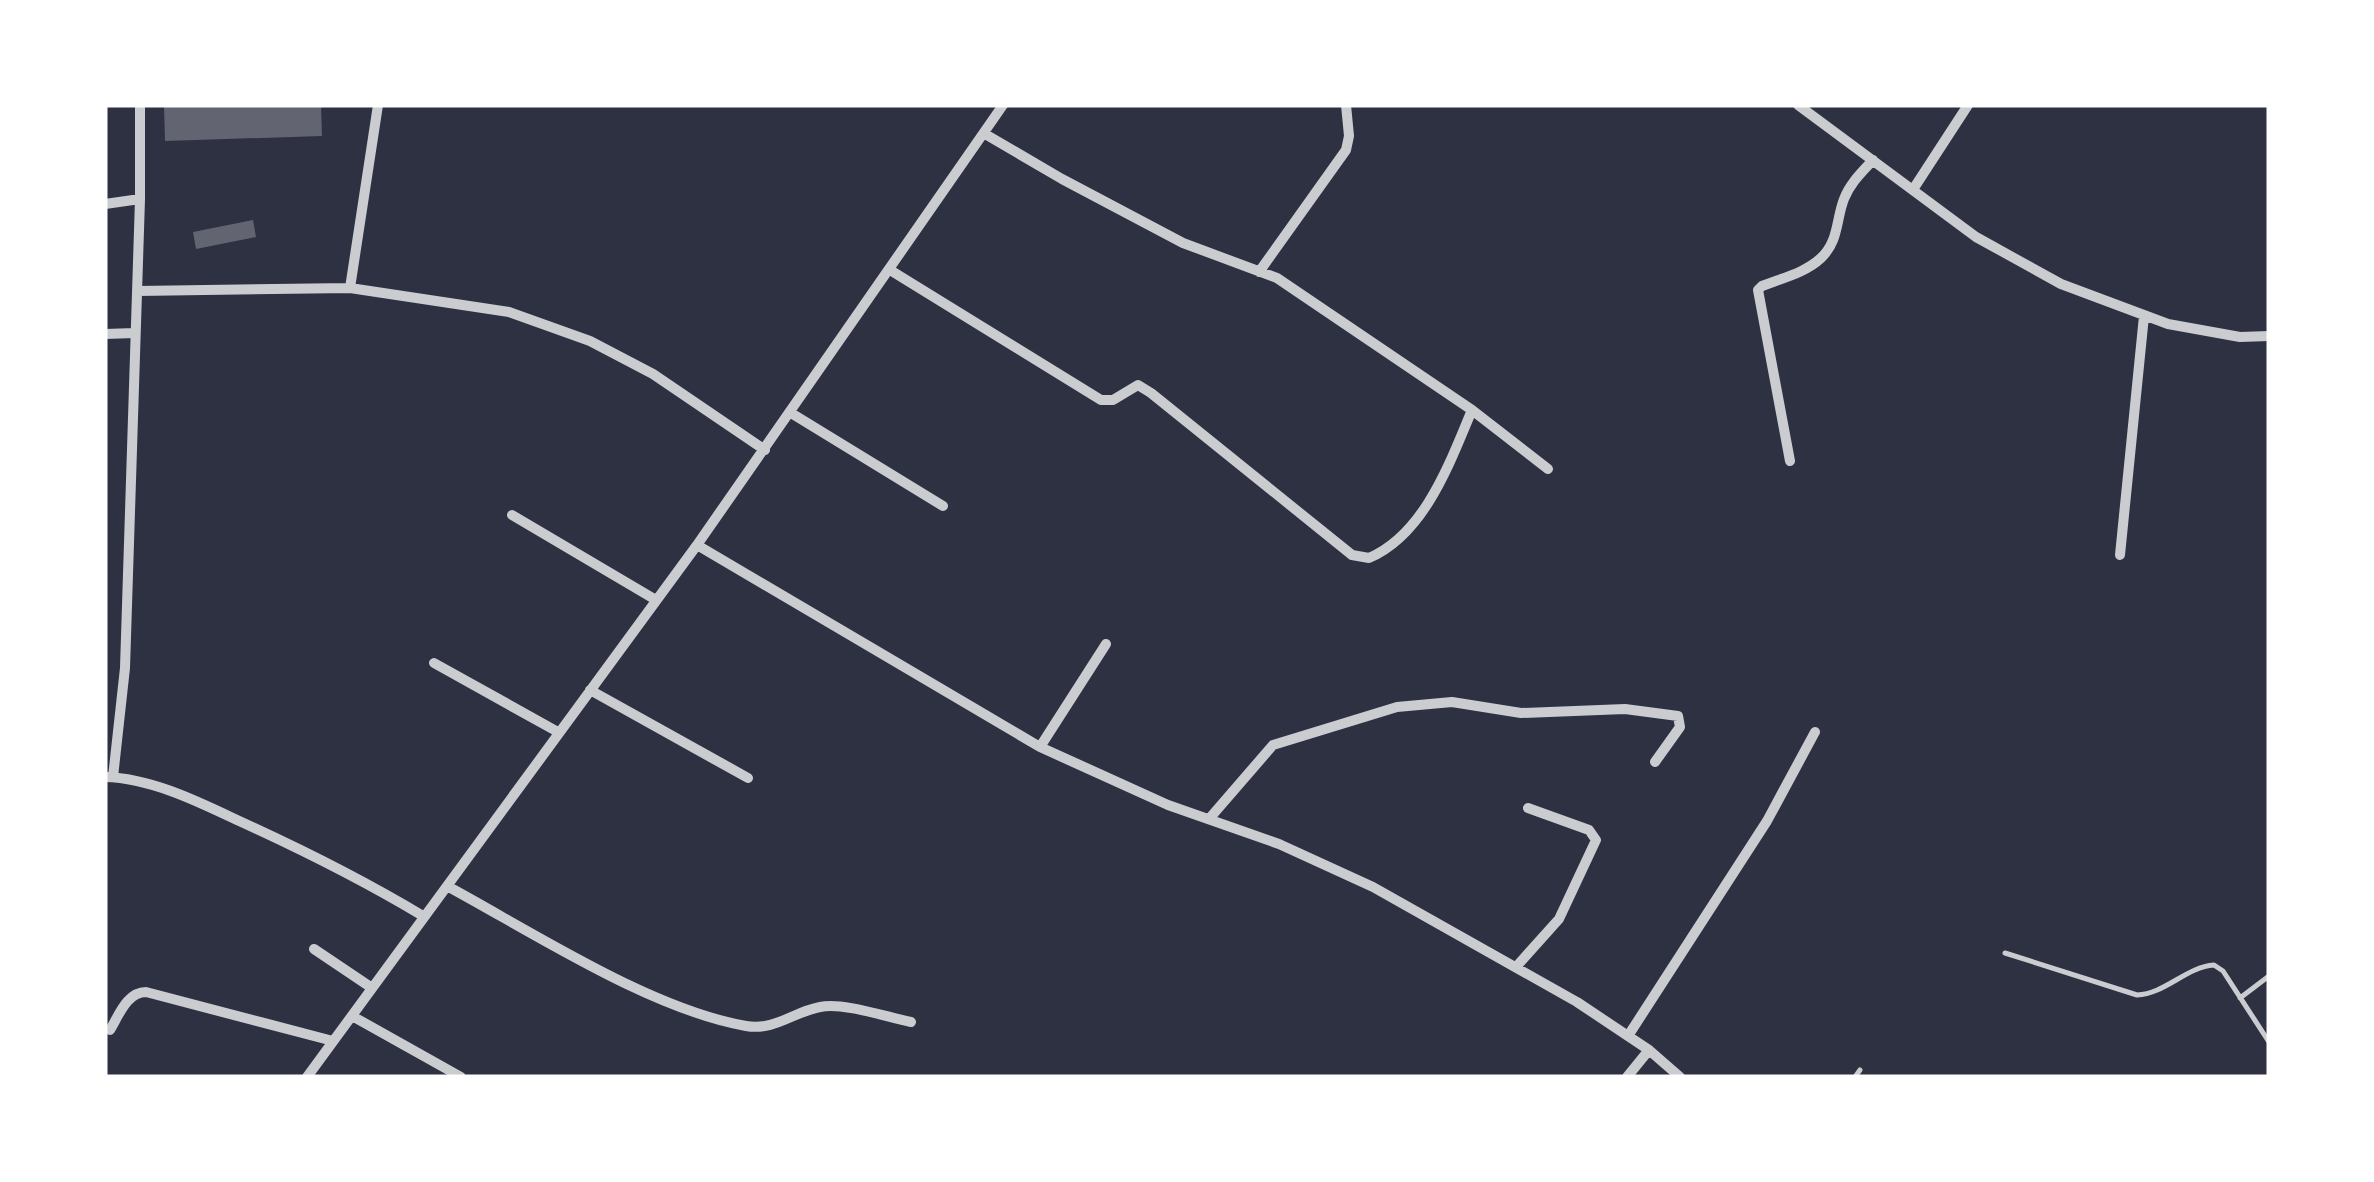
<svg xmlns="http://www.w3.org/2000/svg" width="2374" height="1182" viewBox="0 0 2374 1182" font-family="Lora,serif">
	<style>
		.building { fill: #626471 }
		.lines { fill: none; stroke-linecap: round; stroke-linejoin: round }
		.service { stroke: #caccd0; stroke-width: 5 }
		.minor { stroke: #caccd0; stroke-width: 10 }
	</style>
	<rect width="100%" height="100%" fill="#2d3142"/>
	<path class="building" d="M164,105H321L322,136L165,141Z
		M253,220L256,237L196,249L193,232Z"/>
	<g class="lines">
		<path class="service" d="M2005,953L2137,995C2165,994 2186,967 2214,965L2223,971L2269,1042
			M2240,998L2269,976
			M1855,1077L1860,1070"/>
		<path class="minor" d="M1798,105L1976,237L2061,284L2168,324L2240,337L2269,336
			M985,134L1062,179L1183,243L1277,278L1472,410L1548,469
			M1914,188L1968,105
			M105,204L140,199
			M890,270L1101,400H1113L1138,385L1151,393L1352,555L1369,558C1425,534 1450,462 1472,410
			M1259,272L1346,150L1349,136L1346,105
			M350,288L378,105
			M137,291L350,288L509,312L590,341L653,374L765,450
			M105,334L135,333
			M791,413L943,506
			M1790,461L1758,290L1762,286C1782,278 1805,273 1821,258C1839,241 1836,219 1844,199C1850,183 1862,172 1873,160
			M512,515L656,600
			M697,545L1040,747L1168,805L1279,844L1373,887L1577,1002L1649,1050L1680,1077
			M2120,555L2144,316
			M434,663L558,732
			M590,690L748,778
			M1040,747L1106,644
			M105,777C150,778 197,801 237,820C301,849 363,880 423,916
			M113,777L125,668L140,199V105
			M1209,819L1273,745L1397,707L1452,702L1521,713L1625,709L1678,716L1680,727L1655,762
			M447,886C534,933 650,1009 746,1026C775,1031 793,1012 820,1007C843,1002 886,1017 911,1022
			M314,949L372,988
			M1516,967L1559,919L1596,840L1589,830L1528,808
			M352,1016L461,1077
			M110,1030C119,1015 127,992 146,992L333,1041
			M1628,1036L1767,821L1815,732
			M307,1077L697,545L1003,105
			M1627,1077L1649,1050"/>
	</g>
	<rect width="2374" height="1182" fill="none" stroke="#ffffff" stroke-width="215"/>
</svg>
